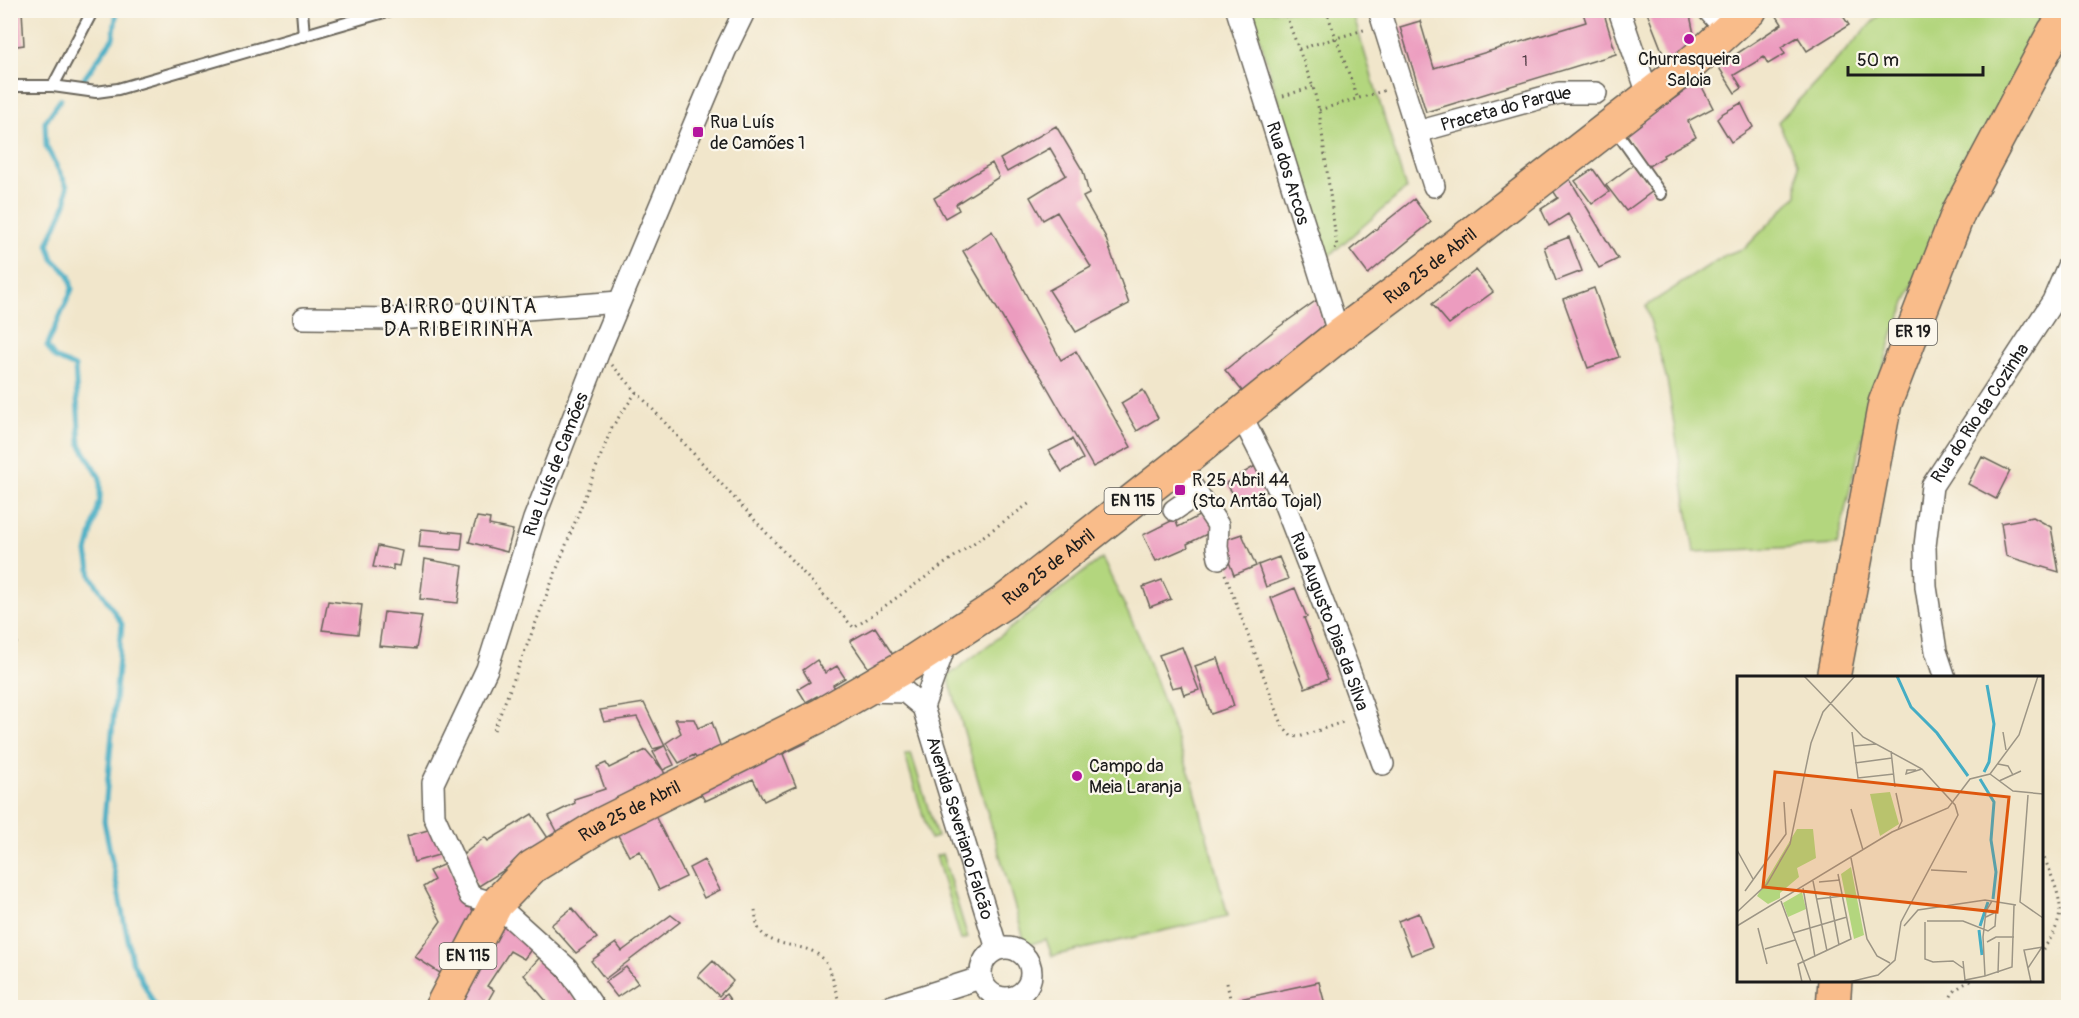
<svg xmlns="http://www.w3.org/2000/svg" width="2079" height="1018" viewBox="0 0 2079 1018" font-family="Pangolin,sans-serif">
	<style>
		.green { fill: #b3d67e; stroke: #68794d; stroke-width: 1.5 }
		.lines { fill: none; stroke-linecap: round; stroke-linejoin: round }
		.stream { stroke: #45adc4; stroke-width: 5 }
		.building { fill: #ec9cbf }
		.service-casing { stroke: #676359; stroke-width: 14 }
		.minor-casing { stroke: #676359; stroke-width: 24 }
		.primary-casing { stroke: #676359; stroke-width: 36 }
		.trunk-casing { stroke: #676359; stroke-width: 36 }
		.path { stroke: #676359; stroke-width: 3; stroke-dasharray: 1.5 4.5; stroke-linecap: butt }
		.service { stroke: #fff; stroke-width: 10 }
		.minor { stroke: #fff; stroke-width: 21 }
		.primary { stroke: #f9bc8a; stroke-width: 33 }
		.trunk { stroke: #f9bc8a; stroke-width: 33 }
		.poi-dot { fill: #b5179e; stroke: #fbf7ec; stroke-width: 2 }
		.labels { text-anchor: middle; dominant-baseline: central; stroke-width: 4.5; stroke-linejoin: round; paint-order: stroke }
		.number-label { font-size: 15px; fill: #503c45 }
		.shield { fill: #fbf7ec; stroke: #5f5e5a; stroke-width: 1.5 }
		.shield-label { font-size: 16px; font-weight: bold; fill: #1c1c1c }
		.poi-label { font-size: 18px; fill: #1c1c1c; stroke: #fbf7ec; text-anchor: start }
		.street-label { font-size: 18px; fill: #1c1c1c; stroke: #fbf7ec }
		.neighbourhood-label { font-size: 20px; letter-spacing: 1.5px; fill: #1c1c1c; stroke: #fbf7ec }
		.inset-river { fill: none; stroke: #45adc4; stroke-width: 3 }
		.inset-road { fill: none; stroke: #9c9585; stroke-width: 1.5 }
		.view { fill: #de560d; fill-opacity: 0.15; stroke: #de560d; stroke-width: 3 }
		.inset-edge { fill: none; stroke: #1c1c1c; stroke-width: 3 }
	</style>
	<rect width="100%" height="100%" fill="#fbf7ec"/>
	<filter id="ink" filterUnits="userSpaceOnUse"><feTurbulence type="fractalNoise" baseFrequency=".0167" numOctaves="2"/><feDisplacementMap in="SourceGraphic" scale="12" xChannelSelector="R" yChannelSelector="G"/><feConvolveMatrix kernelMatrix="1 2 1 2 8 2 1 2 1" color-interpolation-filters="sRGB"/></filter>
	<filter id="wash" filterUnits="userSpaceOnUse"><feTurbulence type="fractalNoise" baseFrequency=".008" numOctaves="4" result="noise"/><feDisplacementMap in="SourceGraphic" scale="24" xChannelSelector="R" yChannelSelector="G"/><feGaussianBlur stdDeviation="1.35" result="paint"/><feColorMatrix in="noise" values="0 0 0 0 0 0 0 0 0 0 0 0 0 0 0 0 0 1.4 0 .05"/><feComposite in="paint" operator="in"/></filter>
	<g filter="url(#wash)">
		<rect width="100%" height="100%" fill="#f1e6cb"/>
		<path class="green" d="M1252,11H1352L1406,189L1324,260Z
			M1883,11H2060L1958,181L1894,331L1860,446L1837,545L1694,552L1667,380L1646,306L1725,255L1745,248L1797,195L1798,164L1778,122Z
			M1102,558L1139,636L1193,783L1228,916L1052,956L1046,939L1026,946L948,676Z
			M911,753L937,837L930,839L905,755Z
			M942,854L968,938L961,940L936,856Z"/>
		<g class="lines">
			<path class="stream" d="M83,80L113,38L117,10
				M61,99L45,122L46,146L67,186L66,203L48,244L53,259L69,275L72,289L47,346L55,358L75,367L80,444L100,478V499L87,552L91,576L122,624L104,821L132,961L156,1008"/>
		</g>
		<g id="blocks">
			<path class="building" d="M10,10H22L24,45L10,47Z
				M1582,10H1603L1616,54L1426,112L1400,27L1420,21L1434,68L1586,22Z
				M1646,10H1689L1696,44L1668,66Z
				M1773,10H1839L1849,25L1807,51L1798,37L1781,47L1785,54L1768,64L1764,57L1734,75L1742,88L1735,93L1718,66L1782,24Z
				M1699,81L1713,108L1688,121L1696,137L1663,155L1664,157L1647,167L1626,133Z
				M1741,103L1753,127L1731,142L1717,119L1723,113Z
				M1056,126L1083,171L1089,194L1083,197L1105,236L1129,304L1076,332L1049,290L1091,267L1057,212L1043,220L1030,197L1066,175L1050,148L1007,172L1000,159Z
				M992,163L999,177L956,204L959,210L945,218L934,198Z
				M1633,165L1653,191L1626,211L1606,185Z
				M1593,169L1609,192L1592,204L1575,181Z
				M1569,178L1618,259L1599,268L1568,214L1549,226L1541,209L1558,198L1552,189Z
				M1414,199L1431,222L1368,274L1350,250Z
				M992,231L1061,360L1076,351L1131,447L1093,467L1039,373L1028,361L963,251Z
				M1569,237L1582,271L1556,281L1544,247Z
				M1476,270L1493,292L1449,324L1432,304Z
				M1594,288L1619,357L1588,368L1563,299Z
				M1317,300L1324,325L1243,392L1225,370L1276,329Z
				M1143,390L1158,418L1137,431L1121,403Z
				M1072,439L1083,459L1062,472L1049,451Z
				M1982,457L2010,471L1996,499L1968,484Z
				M1257,465L1272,488L1241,506L1226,483Z
				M1206,512L1215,530L1187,544L1188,547L1156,561L1143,535L1175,519L1178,527Z
				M477,517L490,519L489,525L513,530L507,552L469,542Z
				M2033,517L2051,527L2059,572L2006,556L2001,523Z
				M421,529L463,533L461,550L419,547Z
				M1242,534L1256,566L1234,575L1221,541Z
				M378,546L402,551L399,566L393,565V570L373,567Z
				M1279,557L1288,579L1266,587L1258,565Z
				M425,559L463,566L458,603L420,599Z
				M1162,580L1171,599L1150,607L1143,587Z
				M1295,588L1307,617L1304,618L1328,679L1305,688L1271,598Z
				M328,601L362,605L358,634L322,630Z
				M384,612L422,616L416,649L379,646Z
				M875,627L897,661L874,676L850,641Z
				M1182,647L1199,690L1184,695L1181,686L1172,688L1159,655Z
				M1218,658L1234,706L1211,714L1195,666Z
				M817,660L825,673L837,666L845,678L833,685L840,696L823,706L817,696L806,702L798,689L810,682L803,670Z
				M644,703L674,765L663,770L653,752L664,746L653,749L637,717L604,722L600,710Z
				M675,719H694L698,728L712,722L721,748L707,753L710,760L700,763L694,755L679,763L666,743L681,733Z
				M801,733L806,743L783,754L796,786L764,801L753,779L705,801L701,794L688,801L682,791Z
				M646,750L663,770L666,777L558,833L549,816L575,803L574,799L605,789L597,767L606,763L609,768Z
				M649,804L686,877L659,890L640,851L629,856L611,822Z
				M532,814L550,841L479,886L460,857L485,837L488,841Z
				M435,828L442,854L414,862L407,836Z
				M704,860L720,890L704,898L689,868Z
				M447,863L476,917L443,975L415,957L441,921L423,887L434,880L429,871Z
				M572,908L597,938L576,953L551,925Z
				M1419,913L1432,947L1411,955L1398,921Z
				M671,915L680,922L605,979L591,961L616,943L622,951Z
				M501,922L532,948L524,959L510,951L487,986L494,990L484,1008H452Z
				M541,956L558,975L582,1008H552L524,975Z
				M713,961L733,981L719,996L698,976Z
				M626,967L638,983L617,997L605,982Z
				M1319,982L1326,1008H1241L1239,999Z
				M726,994L736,1008H710Z"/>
		</g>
	</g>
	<g filter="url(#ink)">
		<use href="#blocks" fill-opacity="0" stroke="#676359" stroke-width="1.5"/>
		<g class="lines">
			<defs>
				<path id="service" d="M302,10L304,36
					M10,86H53L96,92L118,89L391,10
					M53,86L93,10
					M1614,128L1661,194"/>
				<g id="minor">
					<path id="s1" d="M1237,10L1339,335"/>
					<path d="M1379,10L1434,186"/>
					<path d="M1619,10L1649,97"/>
					<path d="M1708,10L1728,32"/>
					<path id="s2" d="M1417,132L1559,93H1596"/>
					<path d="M304,318L398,319L619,302"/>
					<path id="s3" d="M1241,415L1279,490L1348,667L1383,764"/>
					<path d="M1178,465L1218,525L1217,547L1219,558"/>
					<path d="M1174,510L1197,494"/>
					<path id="s4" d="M1945,678L1936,651L1926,587L1925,546L1932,486L2053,301L2068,266"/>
					<path id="s5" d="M867,691L905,692L923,707L997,949"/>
					<path d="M923,707L947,640"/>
					<circle cx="1006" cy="973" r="25"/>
					<path id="s6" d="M594,1008L567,968L496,904L470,896L434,816L433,783L487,669L534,519L599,351L725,51L745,10"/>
					<path d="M886,1008L980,978"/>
				</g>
				<g id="primary">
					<path id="s7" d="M441,1008L496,904L532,867L602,824L821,715L909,664L1004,602L1178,465L1339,335L1407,284L1694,61L1750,10"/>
				</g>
				<path id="trunk" d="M1833,678L1885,403L1959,211L2054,32L2068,13
					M1833,1008L1835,980"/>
			</defs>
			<use href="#service" class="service-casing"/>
			<use href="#minor" class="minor-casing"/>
			<use href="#primary" class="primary-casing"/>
			<use href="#trunk" class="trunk-casing"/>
			<path class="path" d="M1284,10L1313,87L1319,110L1337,247L1332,251
				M1326,10L1358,99
				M1299,49L1367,29
				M1283,96L1313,87
				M1319,110L1386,90
				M612,365L854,628L1030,503
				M1225,574L1283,727L1291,736L1299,737L1346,721
				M10,642L19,644
				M494,730L612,427L637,391
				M2042,853C2048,867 2059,891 2060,907C2061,922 2051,940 2042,950
				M755,910C756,916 756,927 761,932C776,950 808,941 824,960C834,972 834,993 842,1008
				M1227,983L1232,1008
				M1948,1008C1949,992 1959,986 1973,980"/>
			<use href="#service" class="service"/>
			<use href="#minor" class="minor"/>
			<use href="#primary" class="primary"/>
			<use href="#trunk" class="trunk"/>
		</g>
	</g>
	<g class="poi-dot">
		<circle cx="1689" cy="39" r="6"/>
		<rect x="692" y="126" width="12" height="12" rx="3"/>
		<rect x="1174" y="484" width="12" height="12" rx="3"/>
		<circle cx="1077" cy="776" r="6"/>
	</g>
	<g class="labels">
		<g class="number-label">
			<text x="1525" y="61">1</text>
		</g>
		<g class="shield">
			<rect x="1889" y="319" width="48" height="26" rx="4.5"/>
			<rect x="1104.5" y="488" width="57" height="26" rx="4.5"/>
			<rect x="439.5" y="943" width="57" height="26" rx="4.5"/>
		</g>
		<g class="shield-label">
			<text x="1913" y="332">ER 19</text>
			<text x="1133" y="501">EN 115</text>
			<text x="468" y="956">EN 115</text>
		</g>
		<g class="poi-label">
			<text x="1689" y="59" text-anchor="middle">Churrasqueira<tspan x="1689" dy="21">Saloia</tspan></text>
			<text x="710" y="122">Rua Luís<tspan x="710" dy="21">de Camões 1</tspan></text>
			<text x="1192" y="480">R 25 Abril 44<tspan x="1192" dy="21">(Sto Antão Tojal)</tspan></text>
			<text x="1089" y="766">Campo da<tspan x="1089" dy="21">Meia Laranja</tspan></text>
		</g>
		<g class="street-label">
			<text stroke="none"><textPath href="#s2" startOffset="92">Praceta do Parque</textPath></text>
			<text stroke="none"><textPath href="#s1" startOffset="171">Rua dos Arcos</textPath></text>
			<text stroke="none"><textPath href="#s7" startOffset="1254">Rua 25 de Abril</textPath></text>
			<text stroke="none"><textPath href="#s4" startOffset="282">Rua do Rio da Cozinha</textPath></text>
			<text stroke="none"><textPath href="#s6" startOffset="634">Rua Luís de Camões</textPath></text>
			<text stroke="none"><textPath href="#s7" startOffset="768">Rua 25 de Abril</textPath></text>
			<text stroke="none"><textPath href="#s3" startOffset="225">Rua Augusto Dias da Silva</textPath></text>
			<text stroke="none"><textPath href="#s7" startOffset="282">Rua 25 de Abril</textPath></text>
			<text stroke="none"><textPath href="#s5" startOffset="188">Avenida Severiano Falcão</textPath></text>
		</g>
		<g class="neighbourhood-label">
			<text x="459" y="306">BAIRRO QUINTA<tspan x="459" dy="23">DA RIBEIRINHA</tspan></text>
		</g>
	</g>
	<g transform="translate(1737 676)">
		<rect width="306" height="306" fill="#f1e6cb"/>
		<path d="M153,116L162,148L143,160L133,118ZM60,153H76L79,182L60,192L62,201L43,217V222L31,228L20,220ZM114,191L127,259L117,263L104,198ZM65,216L69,233L51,241L46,227Z" fill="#b3d67e"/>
		<path class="inset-river" d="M160,0L174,31L200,57L231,100M247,96L252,86L257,48L250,9M243,103L257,126L254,164L259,196L256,223M243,250L251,226M242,254L245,279"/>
		<path class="inset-road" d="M67,0L126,61L185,93L218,129L221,139L164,246L158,284L141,299L112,306M115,56L121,102L157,98M266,56L269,74M117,70L139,68M154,75L158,111M118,87L155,82M261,88L271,90L276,99M179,94H170L169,98L185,93M253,98L276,115L306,118M262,105L284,95M159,117L165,145L161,153M291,119L283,226L306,242M114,133L126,174M0,174L16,203M114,182L130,263L140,280L153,287M194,194L230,196M76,205L90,275M82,206L103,204M66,212L78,281M8,215L49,158L47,126M93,220L102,269M80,223L106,220M44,225L74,306M255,225L249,235L246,261L248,300L275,291L277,229M0,236L30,208L53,168L74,67L86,36L118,0M190,245H226L251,255L258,250L259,236L249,241M188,246V283L196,286L216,285L226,292M0,250L155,156L211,132L233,103L253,98L282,59L301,0M167,250L181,234L248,224L279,229M21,252L30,288M56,257L110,241M250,266L259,261H277M28,273L58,264M226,285L228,304L248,300M291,292L305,271M261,297L262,266M65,306L61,288L114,263L101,198M294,306L287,274L306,271"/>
		<path class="view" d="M38,96L272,121L260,236L26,211Z"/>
		<rect width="306" height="306" class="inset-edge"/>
	</g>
	<rect width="2079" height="1018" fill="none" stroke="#fbf7ec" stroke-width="36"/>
	<path d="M1848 66v9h135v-9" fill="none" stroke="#1c1c1c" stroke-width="3"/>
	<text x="1857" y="66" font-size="18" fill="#1c1c1c" stroke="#fbf7ec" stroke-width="4.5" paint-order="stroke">50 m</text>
</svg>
